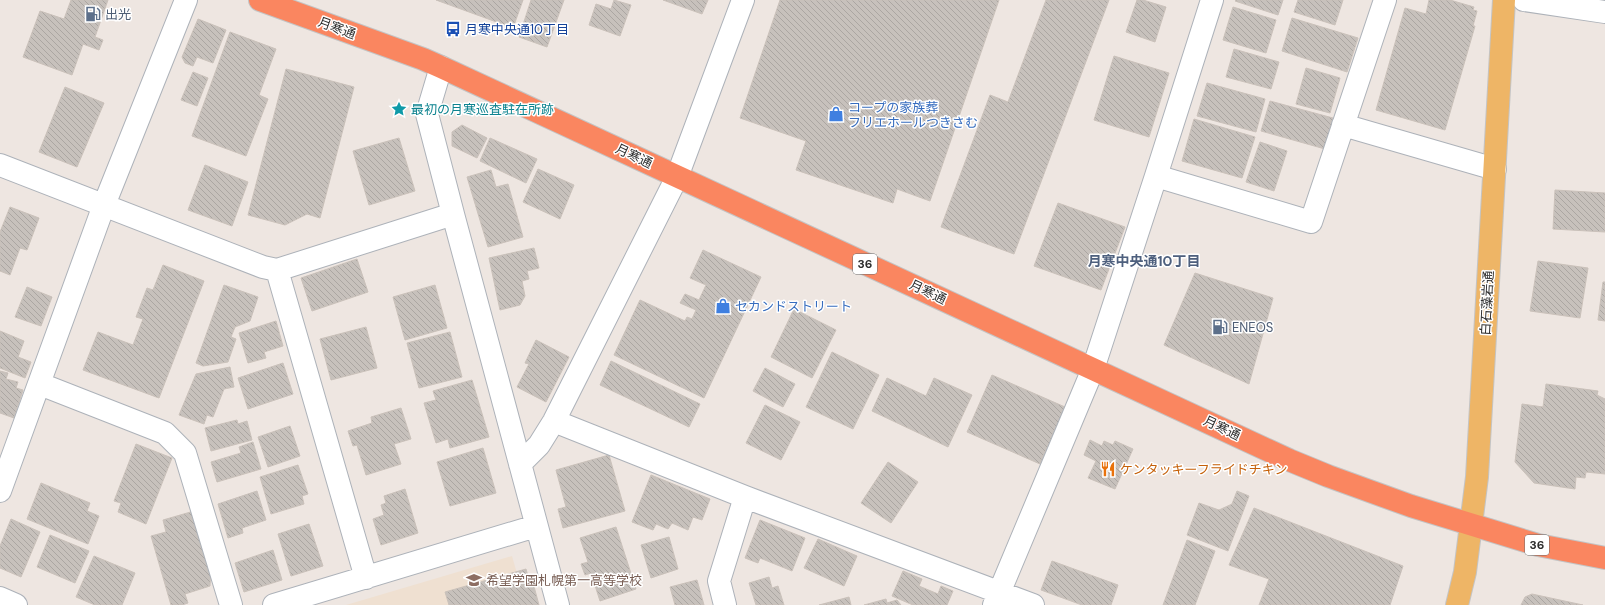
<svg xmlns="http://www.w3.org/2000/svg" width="1605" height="605" viewBox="0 0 1605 605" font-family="'DM Sans','Noto Sans JP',sans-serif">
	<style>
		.education { fill: #efe0d1 }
		.building { fill: url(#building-back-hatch); stroke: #cac1ba }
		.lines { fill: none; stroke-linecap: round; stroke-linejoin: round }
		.minor-casing { stroke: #adb2b9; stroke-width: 24 }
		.major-casing { stroke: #c4c4c4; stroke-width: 24 }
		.highway-casing { stroke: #c4c4c4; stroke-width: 24 }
		.minor { stroke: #fff; stroke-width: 22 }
		.major { stroke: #eeb566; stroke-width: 22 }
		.highway { stroke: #fa8660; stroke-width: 22 }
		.labels { text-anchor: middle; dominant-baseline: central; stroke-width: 3; stroke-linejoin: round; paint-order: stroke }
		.shield { fill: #fff; stroke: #6c6c6c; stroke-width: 1 }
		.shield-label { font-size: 12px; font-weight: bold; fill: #2d2d2d }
		.service-label { font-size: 13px; fill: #4e5e75; stroke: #fff; text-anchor: start }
		.street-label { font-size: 13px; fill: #2d2d2d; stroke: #fff }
		.transit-label { font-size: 13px; fill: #164399; stroke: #fff; text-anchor: start }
		.shop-label { font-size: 13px; fill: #366cbe; stroke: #fff; text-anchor: start }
		.culture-label { font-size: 13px; fill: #0d838f; stroke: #fff; text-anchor: start }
		.food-label { font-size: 13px; fill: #c56008; stroke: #fff; text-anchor: start }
		.education-label { font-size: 13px; fill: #785e54; stroke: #fff; text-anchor: start }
		.neighbourhood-label { font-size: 14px; font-weight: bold; fill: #4e607e; stroke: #fff }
	</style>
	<defs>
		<pattern id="building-back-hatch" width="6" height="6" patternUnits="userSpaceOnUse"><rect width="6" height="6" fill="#c7c1bc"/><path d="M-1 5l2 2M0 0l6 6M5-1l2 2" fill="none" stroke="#aba6a2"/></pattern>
	</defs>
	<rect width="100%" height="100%" fill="#eee6e1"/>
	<path class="education" d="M512,556L526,605H346Z"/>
	<path class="building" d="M71,0H108L95,37L103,40L99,50L83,44L72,75L23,57L40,11L64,19Z
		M436,0H523L513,28Z
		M531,0H564L547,47L519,37Z
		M614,0L631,5L620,36L589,25L596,4L611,9Z
		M663,0H708L702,14Z
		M780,0H999L930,201L897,189L893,203L796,170L806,141L740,118Z
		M1046,0H1109L1014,254L941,227L990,95L1008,102Z
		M1137,0H1143L1166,7L1155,42L1126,32Z
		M1236,0H1283L1278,15L1235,1Z
		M1298,0H1343L1335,25L1294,12Z
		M1429,0H1450L1474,7L1473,10L1477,11L1473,26H1475L1445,130L1376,110L1405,8L1426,14Z
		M1233,7L1276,20L1266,53L1223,40Z
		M1292,18L1358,38L1347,72L1282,51Z
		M198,19L226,30L213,63L197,57L193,66L185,63L182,57Z
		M230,32L276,49L259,95L268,99L246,156L192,136Z
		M1234,49L1279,62L1271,89L1226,77Z
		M1114,56L1169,73L1149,137L1094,120Z
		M1306,68L1340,78L1330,113L1296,104Z
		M286,69L354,87L320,218L307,214L285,225L248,215Z
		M193,72L208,78L197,106L181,100Z
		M1207,83L1265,99L1256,132L1197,116Z
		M65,87L104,103L77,167L39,152Z
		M1270,101L1333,118L1325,149L1261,131Z
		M1194,119L1255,137L1242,178L1182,161Z
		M462,125L487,138L477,158L452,146V132Z
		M399,138L415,191L369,205L353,151Z
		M490,138L537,159L526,183L480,161Z
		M1260,142L1287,151L1274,191L1246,182Z
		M205,165L248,182L232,226L188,210Z
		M538,169L574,185L560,219L523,202Z
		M491,170L496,187L508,184L523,237L488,247L467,177Z
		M1555,190L1605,193V232L1553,229Z
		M1058,203L1125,227L1101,290L1034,266Z
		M10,207L39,218L27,250L20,248L10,275L0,271V232Z
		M534,248L539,268L527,271L529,279L522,281L525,296L520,305L500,310L489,258Z
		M703,250L761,277L704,398L614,355L640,300L685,321L687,317L692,319L696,310L680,303L685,294L699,300L706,285L690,278Z
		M357,259L368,292L312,311L301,278Z
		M1538,261L1588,268L1580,318L1530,311Z
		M163,265L204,281L159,398L83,370L98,332L133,345L143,319L136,317L147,288L153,290Z
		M1195,273L1273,298L1249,384L1164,345Z
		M1603,282H1605V321L1598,320Z
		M224,285L258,297L250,321L235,327L231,337L236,339L228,362L203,366L196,363Z
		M435,285L447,328L405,340L393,297Z
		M27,287L52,297L41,326L15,317Z
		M794,309L836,330L812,378L771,357Z
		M276,321L283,346L264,352L266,358L248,363L239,333Z
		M366,327L377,368L331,380L320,339Z
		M0,331L24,341L18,357L31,362L25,378L0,368Z
		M450,332L462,377L419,388L407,343Z
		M536,340L569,357L546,402L517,387L529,364L525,363Z
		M832,352L879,375L853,429L806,407Z
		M611,361L700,404L689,427L600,385Z
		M283,363L293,394L248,409L238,378Z
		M230,367L234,387L224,389L213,417L207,415L204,424L179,415L196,374Z
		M765,368L795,384L783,407L753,391Z
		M0,371L8,373L6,379L18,382L16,388L23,390L14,418L0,413Z
		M992,375L1065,407L1040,464L967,432Z
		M887,378L926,396L934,378L972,395L948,447L872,411Z
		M472,380L489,437L450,448L448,439L436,443L424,403L436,400L433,391Z
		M1546,384L1598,391L1597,395L1605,399V474L1586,472L1585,478L1576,477L1575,489L1534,483L1515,462L1522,404L1543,407Z
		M765,405L800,422L781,460L746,443Z
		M401,408L411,439L394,444L401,464L366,475L357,445L353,446L348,431L372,423L371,417Z
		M237,420L238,424L247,421L252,440L211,451L205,428Z
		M290,426L300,456L268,467L258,437Z
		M1090,440L1102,446L1104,441L1113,445L1115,441L1133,449L1115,489L1088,478L1096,461L1084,455Z
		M253,442L261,469L217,482L211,462L241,453L239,447Z
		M136,444L172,458L146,524L118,512L121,503L114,501Z
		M483,448L496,493L450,506L437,462Z
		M609,455L625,511L563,528L558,509L566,507L556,470Z
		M888,462L918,482L891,523L861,503Z
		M298,465L308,494L302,496L304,504L271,514L260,477Z
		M651,475L710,499L702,520L693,517L688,530L672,523L668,529L656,524L653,530L632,522Z
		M41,483L90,503L87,511L99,516L88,544L27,519Z
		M405,489L418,533L381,545L373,519L384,515L381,505L386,503L384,496Z
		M257,491L266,520L242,528L243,533L228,538L218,504Z
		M1237,491L1249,496L1228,551L1187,535L1199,503L1219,510L1232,504Z
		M1254,508L1403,566L1390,605H1259L1269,579L1229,565Z
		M194,511L211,567L210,586L185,594L188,603L182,605H171L151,536L166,532L163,520Z
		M11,519L40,532L21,577L0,568V546Z
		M760,520L805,538L792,571L760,558L758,563L745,558Z
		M309,524L323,566L291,576L278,534Z
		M616,527L636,589L600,601L591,573L585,575L581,564L588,562L580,538Z
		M50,535L89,551L75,583L37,567Z
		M669,537L678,569L651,578L641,545Z
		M818,539L857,556L844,586L804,568Z
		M1187,540L1215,551L1195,605H1163Z
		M273,550L282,580L244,592L235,563Z
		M94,556L135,573L122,605H95L76,597Z
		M1052,561L1118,585L1111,605H1082L1041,590Z
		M526,569L529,580L532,579L539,605H449L445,592Z
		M903,571L922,579L919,586L938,594L941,586L953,591L947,605H913L892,596Z
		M769,577L772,588L778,586L784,605H756L749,583Z
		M697,580L704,605H675L670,587Z
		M1532,594L1583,605H1521L1525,597Z
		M849,597L851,605H819Z
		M886,599L887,603L897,600L901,605H864Z"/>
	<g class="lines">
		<defs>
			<path id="minor" d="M1524,0L1605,12
				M441,67L427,114L453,214
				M1343,125L1495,169
				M0,165L263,267L277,270L453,214L558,605
				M1156,176L1311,222L1385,0
				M277,270L366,578
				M40,384L165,433L185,453L231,605
				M554,421L745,497L1033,605
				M520,464L539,445L554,421L677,177L743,0
				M0,491L104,205L186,0
				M0,598L16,605
				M274,605L536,526
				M725,605L719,581L745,497
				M994,605L1093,369L1156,176L1212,0"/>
			<path id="major" d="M1457,605L1465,572L1477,477L1504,0"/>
			<path id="highway" d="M260,0L423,59L441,67L1289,460L1328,476L1411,506L1538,545L1605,558"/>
		</defs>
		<use href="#minor" class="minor-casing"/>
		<use href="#major" class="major-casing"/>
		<use href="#highway" class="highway-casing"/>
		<use href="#minor" class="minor"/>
		<use href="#major" class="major"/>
		<use href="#highway" class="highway"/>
	</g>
	<defs>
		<symbol id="fuel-bare" viewBox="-9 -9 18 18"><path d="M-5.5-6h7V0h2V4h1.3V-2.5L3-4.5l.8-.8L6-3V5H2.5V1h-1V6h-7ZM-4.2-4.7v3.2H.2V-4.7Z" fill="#5c6f8a" stroke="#fff" stroke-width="2.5" paint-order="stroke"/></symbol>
		<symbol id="bus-bare" viewBox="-9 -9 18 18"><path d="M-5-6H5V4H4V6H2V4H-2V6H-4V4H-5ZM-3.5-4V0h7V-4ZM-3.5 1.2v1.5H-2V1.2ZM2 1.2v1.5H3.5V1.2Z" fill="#1a4fb4" stroke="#fff" stroke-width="2.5" paint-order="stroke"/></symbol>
		<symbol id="sight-bare" viewBox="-9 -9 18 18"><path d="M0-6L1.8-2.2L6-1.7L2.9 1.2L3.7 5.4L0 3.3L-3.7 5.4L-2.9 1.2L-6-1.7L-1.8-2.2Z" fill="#0f9aa8" stroke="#fff" stroke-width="2.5" paint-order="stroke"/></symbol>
		<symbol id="shop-bare" viewBox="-9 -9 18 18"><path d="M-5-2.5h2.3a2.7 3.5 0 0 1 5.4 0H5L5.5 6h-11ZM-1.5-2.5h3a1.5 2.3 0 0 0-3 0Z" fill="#3f7fe0" stroke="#fff" stroke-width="2.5" paint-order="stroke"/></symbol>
		<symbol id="restaurant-bare" viewBox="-9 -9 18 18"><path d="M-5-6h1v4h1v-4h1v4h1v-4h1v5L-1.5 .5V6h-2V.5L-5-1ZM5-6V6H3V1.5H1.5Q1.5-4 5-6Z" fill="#e8710a" stroke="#fff" stroke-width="2.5" paint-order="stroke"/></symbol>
		<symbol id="school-bare" viewBox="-9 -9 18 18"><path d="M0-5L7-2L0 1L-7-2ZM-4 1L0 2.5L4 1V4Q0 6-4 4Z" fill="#8d6e63" stroke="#fff" stroke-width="2.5" paint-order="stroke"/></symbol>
	</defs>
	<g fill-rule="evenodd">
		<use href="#fuel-bare" x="82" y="3" width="22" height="22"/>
		<use href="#bus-bare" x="442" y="18" width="22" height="22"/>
		<use href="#sight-bare" x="388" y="98" width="22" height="22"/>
		<use href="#shop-bare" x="825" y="103" width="22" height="22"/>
		<use href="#shop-bare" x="712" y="295" width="22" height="22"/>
		<use href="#fuel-bare" x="1209" y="316" width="22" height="22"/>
		<use href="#restaurant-bare" x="1097" y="458" width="22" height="22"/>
		<use href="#school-bare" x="463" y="569" width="22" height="22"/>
	</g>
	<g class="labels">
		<g class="shield">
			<rect x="853" y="254" width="24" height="20" rx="3"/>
			<rect x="1525" y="535" width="24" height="20" rx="3"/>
		</g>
		<g class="shield-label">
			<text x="865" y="264">36</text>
			<text x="1537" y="545">36</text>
		</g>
		<g class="service-label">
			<text x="105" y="14">出光</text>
			<text x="1232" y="327">ENEOS</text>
		</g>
		<g class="street-label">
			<text transform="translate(337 28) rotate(20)">月寒通</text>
			<text transform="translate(634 156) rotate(25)">月寒通</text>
			<text transform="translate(928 292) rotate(25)">月寒通</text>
			<text transform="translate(1487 303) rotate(-87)">白石藻岩通</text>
			<text transform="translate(1222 428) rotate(25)">月寒通</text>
		</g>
		<g class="transit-label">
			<text x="465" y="29">月寒中央通10丁目</text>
		</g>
		<g class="shop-label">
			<text x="848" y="107">コープの家族葬<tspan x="848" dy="15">フリエホールつきさむ</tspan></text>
			<text x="735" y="306">セカンドストリート</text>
		</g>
		<g class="culture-label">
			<text x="411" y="109">最初の月寒巡査駐在所跡</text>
		</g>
		<g class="food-label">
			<text x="1120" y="469">ケンタッキーフライドチキン</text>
		</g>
		<g class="education-label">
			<text x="486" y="580">希望学園札幌第一高等学校</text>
		</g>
		<g class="neighbourhood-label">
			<text x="1144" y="261">月寒中央通10丁目</text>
		</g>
	</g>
</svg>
